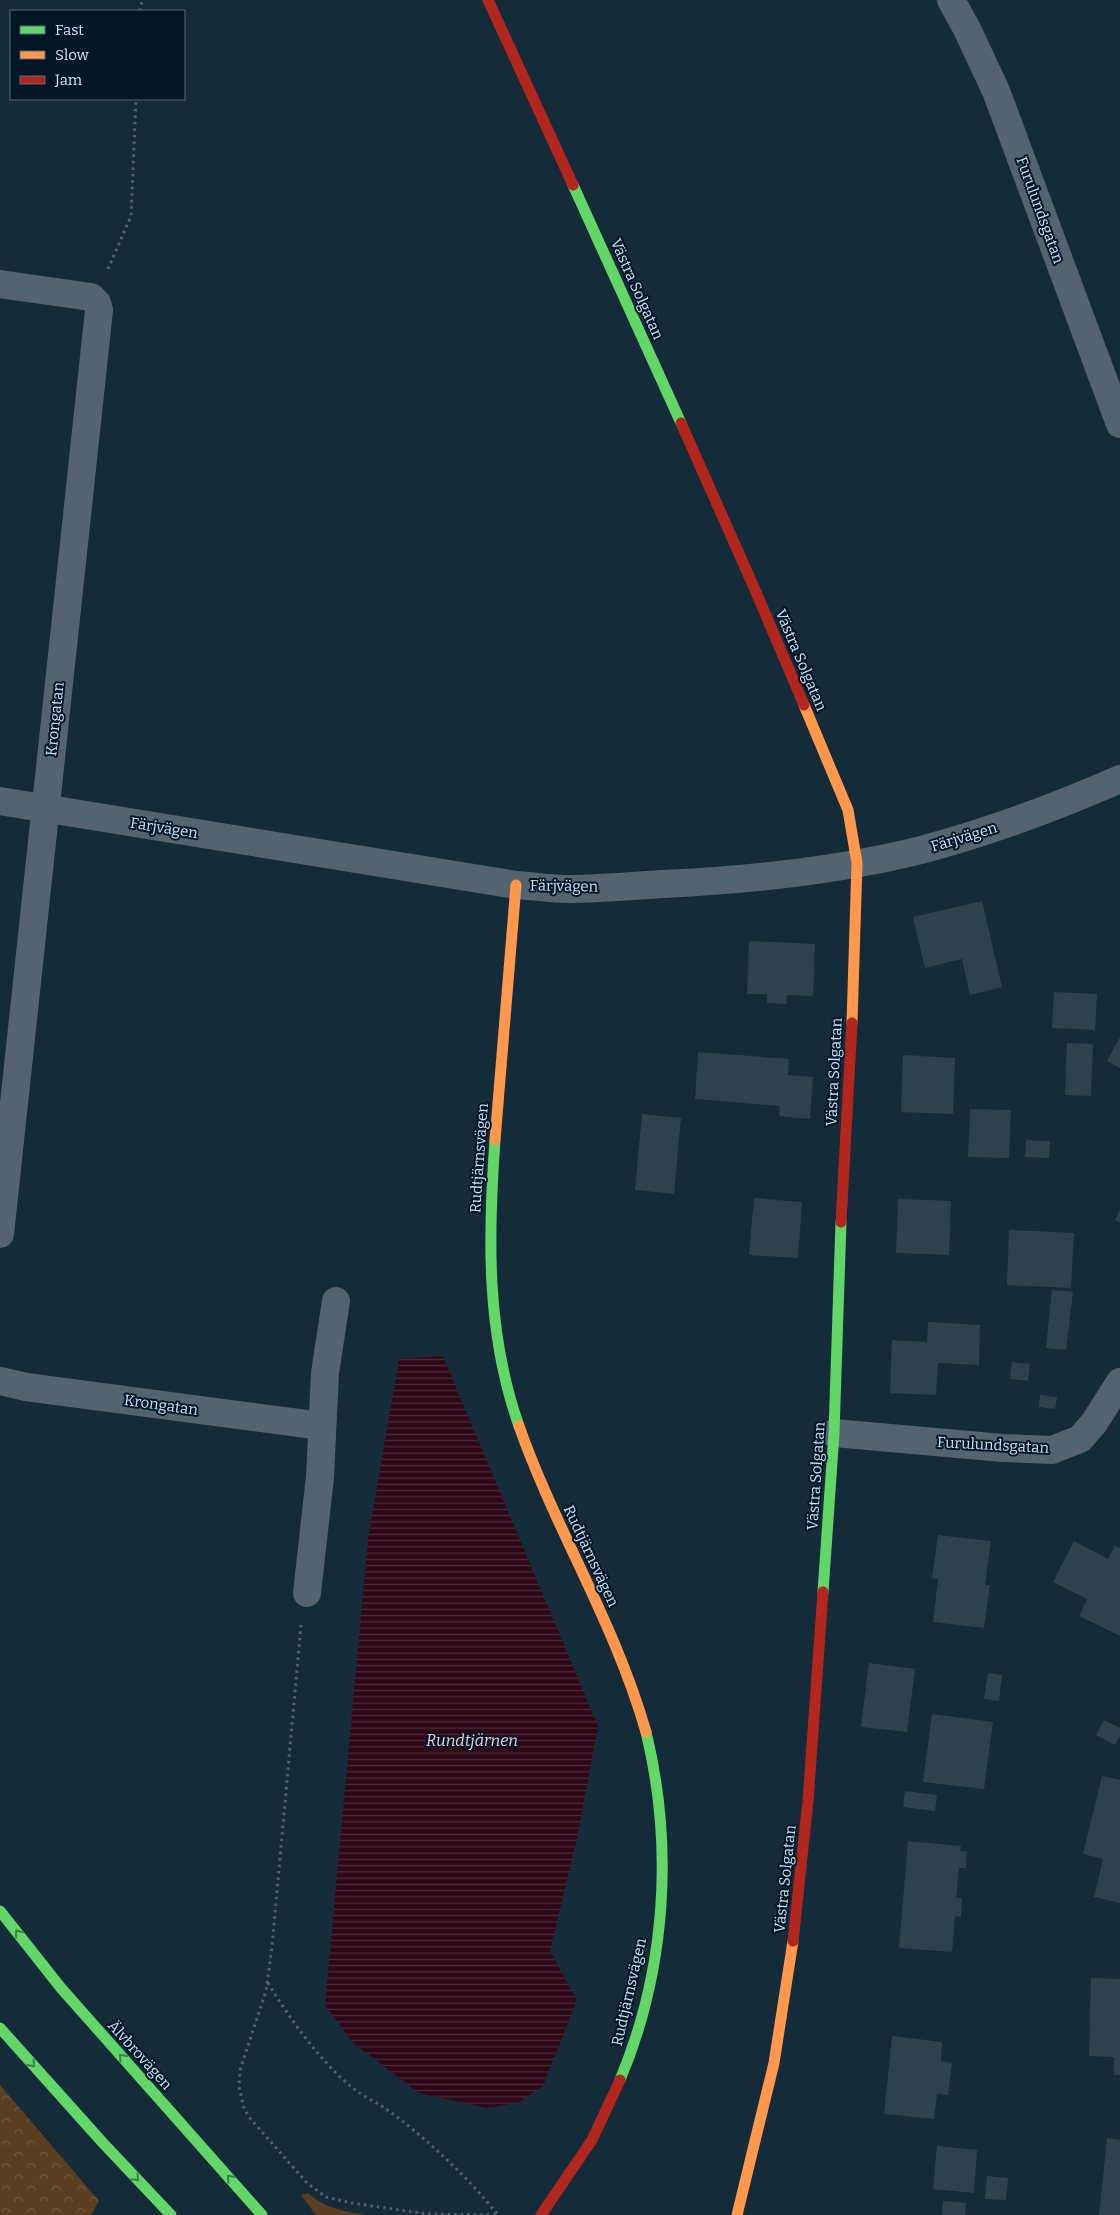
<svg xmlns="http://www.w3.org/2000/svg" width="1120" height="2215" viewBox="0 0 1120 2215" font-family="Bitter,serif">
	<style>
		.grass { fill: #5a3e22 }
		.forest { fill: url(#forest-crowns) }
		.water { fill: url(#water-rules) }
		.building { fill: #2c434d }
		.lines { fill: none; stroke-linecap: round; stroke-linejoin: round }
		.path { stroke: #50626d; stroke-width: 3; stroke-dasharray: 2.5 4; stroke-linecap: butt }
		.street { stroke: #53636f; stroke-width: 28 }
		.fast { stroke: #63d668; stroke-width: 11 }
		.slow { stroke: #ff974d; stroke-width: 11 }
		.jam { stroke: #b3261e; stroke-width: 11 }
		.oneway { stroke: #37804a }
		.labels { text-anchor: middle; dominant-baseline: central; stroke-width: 4; stroke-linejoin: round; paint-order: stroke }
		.street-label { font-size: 15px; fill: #cae5fc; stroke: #021626 }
		.water-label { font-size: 16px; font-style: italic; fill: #f7ccd6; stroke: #021626 }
	</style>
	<defs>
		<pattern id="forest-crowns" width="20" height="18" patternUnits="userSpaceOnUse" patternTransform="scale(1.25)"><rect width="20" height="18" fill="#5a3e22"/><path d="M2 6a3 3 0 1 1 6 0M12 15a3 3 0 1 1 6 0" fill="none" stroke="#705a43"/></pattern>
		<pattern id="water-rules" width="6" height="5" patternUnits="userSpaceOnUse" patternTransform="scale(1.25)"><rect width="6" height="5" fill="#2f0818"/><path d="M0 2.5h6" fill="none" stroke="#4c2c3a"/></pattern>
	</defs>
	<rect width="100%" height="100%" fill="#142c3a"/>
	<path class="grass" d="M308,2193C324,2208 345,2211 366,2215H316L301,2195Z"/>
	<path class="forest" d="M0,2085L99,2201L91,2215H0Z"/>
	<path class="water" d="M443,1356L598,1726L578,1834L550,1951L577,2000L543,2086L518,2103L486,2108L419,2093L352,2042L325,2005L368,1539L399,1359Z"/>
	<path class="building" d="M982,901L1002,987L970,995L962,959L925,968L913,917Z
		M749,941L815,944L813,996L787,995L786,1004L767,1003V994H747Z
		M1054,992L1097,994L1095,1030L1052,1028Z
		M1120,1037V1068L1107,1061Z
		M1067,1043L1093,1044L1091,1096L1065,1095Z
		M698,1052L789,1059L788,1075L813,1077L810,1119L779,1116L780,1106L695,1099Z
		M903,1055L955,1058L953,1114L901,1112Z
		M970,1109L1011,1110L1009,1158L968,1157Z
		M642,1114L681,1118L674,1194L635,1190Z
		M1026,1140L1050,1141L1049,1158L1025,1157Z
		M754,1198L802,1202L798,1258L749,1255Z
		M898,1199L951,1201L949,1255L896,1253Z
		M1120,1210V1223L1115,1220Z
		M1009,1230L1074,1233L1071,1288L1007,1285Z
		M1052,1290L1073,1292L1066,1350L1046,1348Z
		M928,1322L980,1325L979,1365L938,1363L936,1395L890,1393L892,1340L927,1342Z
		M1012,1362L1030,1364L1028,1381L1010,1379Z
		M1040,1395L1057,1397L1055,1409L1039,1407Z
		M938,1535L991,1541L985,1585H990L984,1628L933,1622L938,1579L932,1578Z
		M1074,1541L1108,1559L1115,1546L1120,1548V1636L1079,1616L1087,1599L1053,1582Z
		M869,1663L915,1669L907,1732L861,1727Z
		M988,1673L1002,1675L999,1701L984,1699Z
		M932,1714L993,1722L984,1789L923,1782Z
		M1104,1720L1120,1728V1736L1115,1745L1096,1735Z
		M1102,1776L1120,1780V1903L1094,1897L1103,1859L1083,1854Z
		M905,1791L937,1795L935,1811L903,1807Z
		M908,1841L961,1846L960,1851L967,1852L966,1868H959L956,1898H962L961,1917L955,1916L952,1952L899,1948Z
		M1091,1978L1120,1979V2075H1114V2057L1089,2056Z
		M892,2036L942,2042L941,2061L952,2063L948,2095L937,2094L934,2119L884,2114Z
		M1107,2138L1120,2140V2215H1099Z
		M937,2146L977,2150L974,2193L933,2189Z
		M987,2176L1008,2178L1006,2200L985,2199Z
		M943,2201L966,2203L965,2215H942Z"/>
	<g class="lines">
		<path class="path" d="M140,11L142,0
			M108,269L131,216L136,99
			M301,1625L272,1947L266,1991L240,2070L239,2087L244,2108L248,2116L307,2183L326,2197L352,2203L427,2214L498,2215
			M268,1983C290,2019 321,2063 354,2089C363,2096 374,2101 383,2107C420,2132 470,2179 497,2214"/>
		<path class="street" d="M951,0L967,29L996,91L1120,424
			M0,284L91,297L97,303L99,310L0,1234
			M0,801L516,885C534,886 551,889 569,889C600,889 632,886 663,884C749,880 837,871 921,850C989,832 1056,807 1120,779
			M0,1381L26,1387L322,1426
			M834,1433L1003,1448L1052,1450L1080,1439L1094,1423L1120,1382
			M307,1593L320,1477L325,1373L336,1301"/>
		<path class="fast" d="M573,185L681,423
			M495,1140C488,1237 486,1333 519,1426
			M823,1592L834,1433L841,1222
			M0,1911L61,1988L262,2215
			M0,2028L103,2143L171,2215
			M620,2080C666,1970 674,1847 646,1732"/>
		<path class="slow" d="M804,705L848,810L857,863L852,1023
			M495,1140L516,885
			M519,1426C556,1531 615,1623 646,1732
			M737,2215L774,2063L793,1941"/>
		<path class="jam" d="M488,0L573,185
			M681,423L756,592L804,705
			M841,1222L852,1023
			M793,1941L808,1801L823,1592
			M541,2215L592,2140L620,2080"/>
	</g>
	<defs><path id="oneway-chevron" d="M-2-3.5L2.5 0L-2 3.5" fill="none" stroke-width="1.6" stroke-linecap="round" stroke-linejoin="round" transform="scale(1.25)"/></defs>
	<g class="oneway">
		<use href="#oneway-chevron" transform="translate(18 1933) rotate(-128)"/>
		<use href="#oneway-chevron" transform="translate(122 2057) rotate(-132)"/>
		<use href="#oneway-chevron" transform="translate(32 2064) rotate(48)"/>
		<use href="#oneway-chevron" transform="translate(136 2178) rotate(47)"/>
		<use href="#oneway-chevron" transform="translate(230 2178) rotate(-132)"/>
	</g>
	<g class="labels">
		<g class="street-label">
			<text transform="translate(1040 210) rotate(70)">Furulundsgatan</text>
			<text transform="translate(637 289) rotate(66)">Västra Solgatan</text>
			<text transform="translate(801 660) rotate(67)">Västra Solgatan</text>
			<text transform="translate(55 719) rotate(-84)">Krongatan</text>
			<text transform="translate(164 828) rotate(9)">Färjvägen</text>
			<text transform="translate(964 837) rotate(-17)">Färjvägen</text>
			<text transform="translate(564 886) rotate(1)">Färjvägen</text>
			<text transform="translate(834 1072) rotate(-87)">Västra Solgatan</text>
			<text transform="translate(479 1158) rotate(-86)">Rudtjärnsvägen</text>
			<text transform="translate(161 1405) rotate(8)">Krongatan</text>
			<text transform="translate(993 1445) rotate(3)">Furulundsgatan</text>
			<text transform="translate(816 1476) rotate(-86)">Västra Solgatan</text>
			<text transform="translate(591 1556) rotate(65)">Rudtjärnsvägen</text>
			<text transform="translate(785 1879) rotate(-84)">Västra Solgatan</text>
			<text transform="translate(629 1992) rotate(-77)">Rudtjärnsvägen</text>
			<text transform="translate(140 2055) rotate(48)">Älvbrovägen</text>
		</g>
		<g class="water-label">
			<text x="472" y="1740">Rundtjärnen</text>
		</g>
	</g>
	<rect x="10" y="10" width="175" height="90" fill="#021626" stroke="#52697c"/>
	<rect x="20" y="26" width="25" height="8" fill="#63d668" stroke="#52697c"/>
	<text x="55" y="35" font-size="15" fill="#cae5fc">Fast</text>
	<rect x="20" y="51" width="25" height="8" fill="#ff974d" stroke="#52697c"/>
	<text x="55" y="60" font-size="15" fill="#cae5fc">Slow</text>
	<rect x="20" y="76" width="25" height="8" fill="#b3261e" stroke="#52697c"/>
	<text x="55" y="85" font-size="15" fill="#cae5fc">Jam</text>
</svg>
